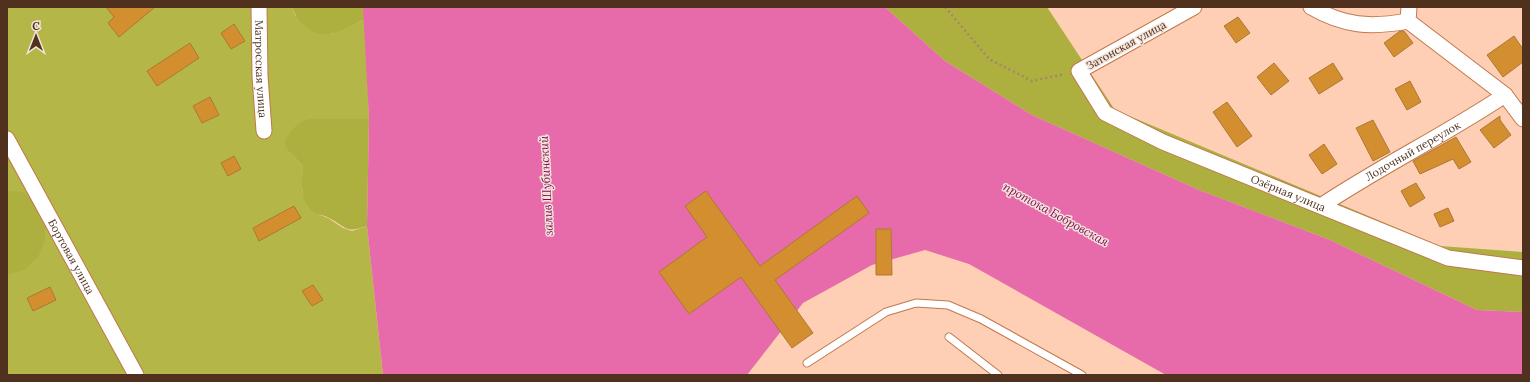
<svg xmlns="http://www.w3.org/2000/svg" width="1530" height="382" viewBox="0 0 1530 382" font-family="Lora,serif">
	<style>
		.green { fill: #b4b747 }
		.forest { fill: #adb03f }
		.water { fill: #e76baa }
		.building { fill: #d38f2f; stroke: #ad7833 }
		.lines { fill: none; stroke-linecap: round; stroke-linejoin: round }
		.service-casing { stroke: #c1784d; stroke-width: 9 }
		.minor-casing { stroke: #c1784d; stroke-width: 17 }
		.path { stroke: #aa846c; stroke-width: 2.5; stroke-dasharray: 2 3; stroke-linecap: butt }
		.service { stroke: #fff; stroke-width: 7 }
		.minor { stroke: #fff; stroke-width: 15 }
		.labels { text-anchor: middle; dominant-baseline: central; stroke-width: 3; stroke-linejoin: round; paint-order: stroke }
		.street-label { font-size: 11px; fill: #4f311e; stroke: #f4e3db }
		.water-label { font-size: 12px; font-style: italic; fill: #7e0851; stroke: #f4e3db }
	</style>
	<rect width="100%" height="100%" fill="#fecfb4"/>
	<path class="green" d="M7,7H292L295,15L323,33L331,34L365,19L369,119H309L289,152L303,166L302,192L320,215L328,218L343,228L352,231L367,226L383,375H7Z"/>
	<path class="forest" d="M292,7H363L365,19C355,23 341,32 330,34C311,36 298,23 292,7Z
		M885,7H1047L1115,110L1440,246L1523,252V312L1477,310L1330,240L1199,190L1032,115L945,61Z
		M309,119H369L367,226C345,233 349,229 331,219C325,215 317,215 311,210C299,198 302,180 303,166L289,152L285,144C288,131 297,123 309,119Z
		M7,191L23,192L38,204L45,221V241L38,257L24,270L7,275Z"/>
	<path class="water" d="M363,7H885L945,61L1032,115L1199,190L1330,240L1477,310L1523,312V375H1166L969,264L925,250L872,265L803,303L747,375H383L367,226L369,119Z"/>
	<path class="building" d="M106,7H155L119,37L108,23L114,17Z
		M1238,17L1250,33L1236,43L1224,26Z
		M234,24L245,41L231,49L221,33Z
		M1400,31H1404L1413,43L1394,57L1384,43Z
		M1514,36L1523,49V62L1503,77L1487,55Z
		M190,43L199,58L157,86L147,71Z
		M1274,63L1289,81L1271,95L1257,77Z
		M1333,63L1343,79L1319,94L1309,78Z
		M1410,81L1421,102L1407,110L1395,89Z
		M210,97L219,115L202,123L193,106Z
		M1227,102L1252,136L1237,147L1213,112Z
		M1500,116V120L1511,135L1494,148L1480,130Z
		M1373,120L1390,152L1373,161L1356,128Z
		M1456,137L1471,162L1459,169L1453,159L1420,174L1413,161Z
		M1324,144L1337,164L1322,174L1309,155Z
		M234,156L241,169L228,176L221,163Z
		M1416,183L1425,198L1410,207L1401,191Z
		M706,191L760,266L857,196L869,213L775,280L813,333L792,348L741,277L689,314L659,272L707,237L685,206Z
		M294,206L301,218L259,241L253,228Z
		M1448,208L1454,221L1440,227L1434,214Z
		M876,229H891L892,275H876Z
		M313,285L323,300L312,306L302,291Z
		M50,287L56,300L33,311L27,298Z"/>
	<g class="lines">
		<defs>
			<path id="service" d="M949,337L998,375
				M807,363L886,312L916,303L948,305L981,319L1082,375"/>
			<g id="minor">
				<path id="s1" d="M259,7L260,76L264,131"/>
				<path id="s2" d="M1194,7L1079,71L1105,113L1163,142L1448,258L1523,268"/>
				<path d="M1311,7C1344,26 1370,28 1408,21"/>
				<path d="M1409,7L1408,21L1505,95L1523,119"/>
				<path id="s3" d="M7,139L136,375"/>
				<path id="s4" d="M1321,206C1381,166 1445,135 1505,95"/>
			</g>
		</defs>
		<use href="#service" class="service-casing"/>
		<use href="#minor" class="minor-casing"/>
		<path class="path" d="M945,7L989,59L1032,81L1065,74"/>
		<use href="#service" class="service"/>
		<use href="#minor" class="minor"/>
	</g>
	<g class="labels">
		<g class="street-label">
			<text transform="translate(1126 45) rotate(-29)">Затонская улица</text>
			<text stroke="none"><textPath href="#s1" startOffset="62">Матросская улица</textPath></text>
			<text stroke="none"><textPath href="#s4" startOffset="107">Лодочный переулок</textPath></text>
			<text stroke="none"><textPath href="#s2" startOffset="381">Озёрная улица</textPath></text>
			<text stroke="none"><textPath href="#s3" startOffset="134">Бортовая улица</textPath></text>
		</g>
		<g class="water-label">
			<text transform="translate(546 186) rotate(-93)">залив Шубинский</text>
			<text transform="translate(1056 214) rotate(29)">протока Бобровская</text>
		</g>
	</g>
	<rect width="1530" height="382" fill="none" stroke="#4f311e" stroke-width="16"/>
	<g transform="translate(36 36)" stroke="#f4e3db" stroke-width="3" paint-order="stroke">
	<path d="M0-3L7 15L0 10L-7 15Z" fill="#4f311e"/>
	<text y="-6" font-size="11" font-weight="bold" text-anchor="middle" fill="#4f311e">С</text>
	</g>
</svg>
